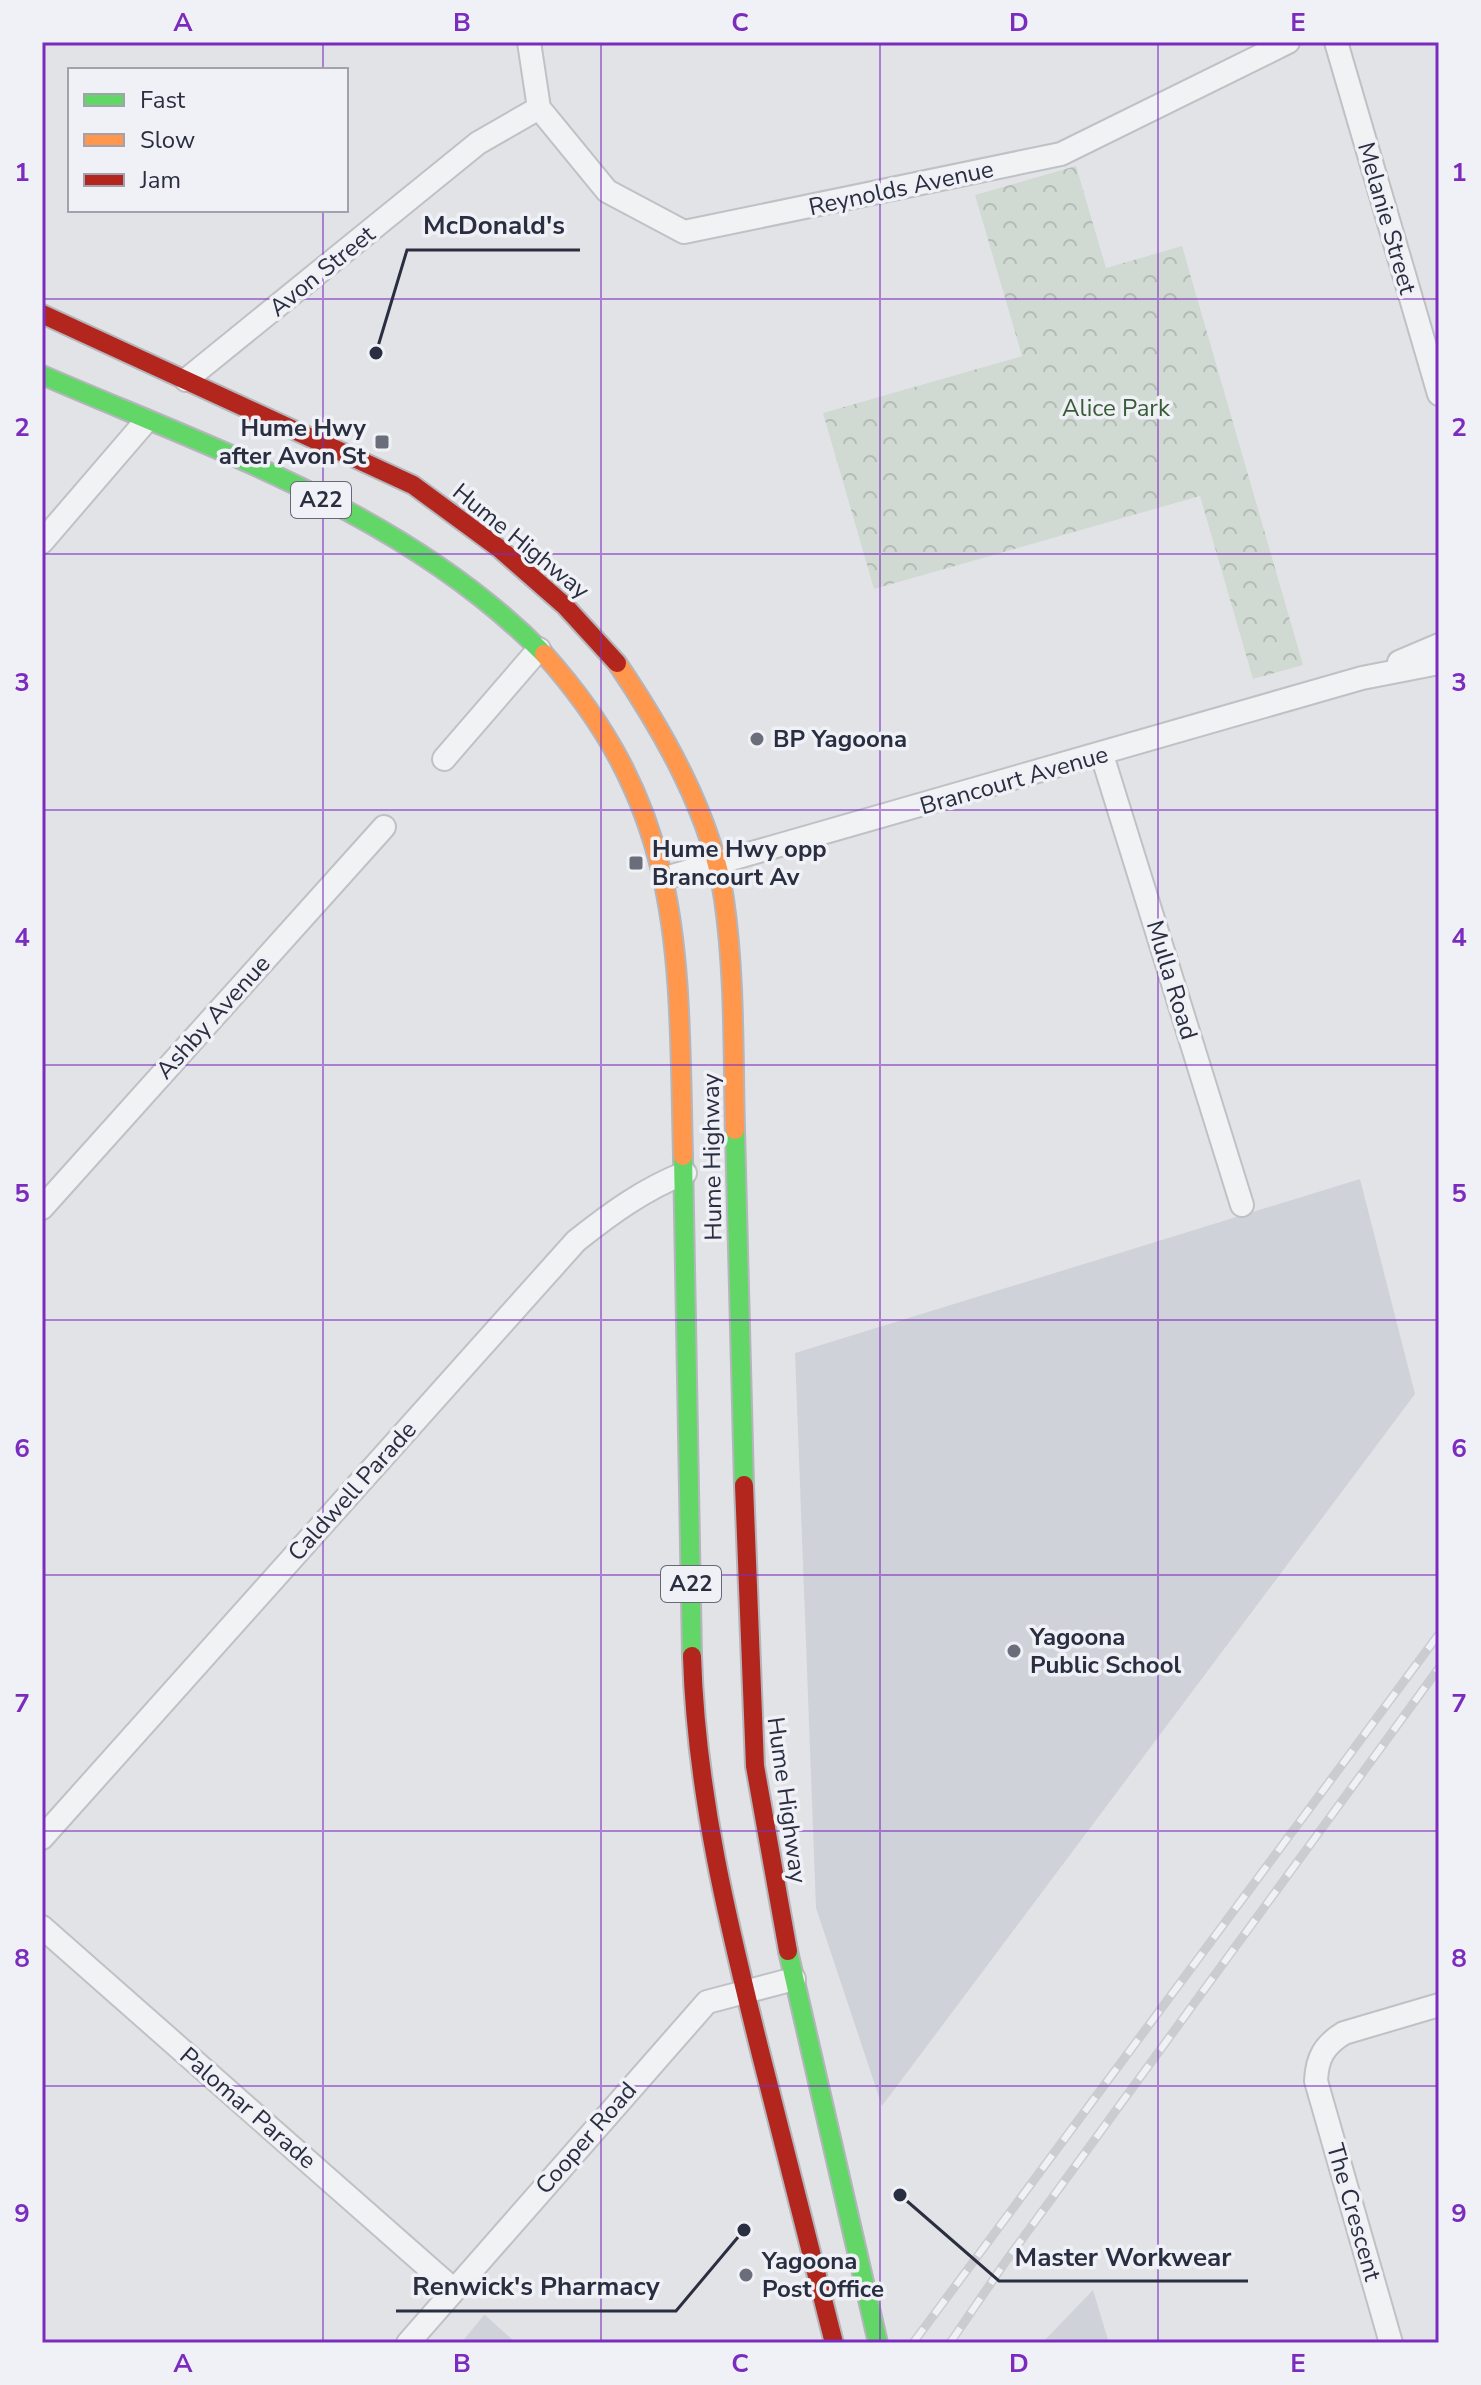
<svg xmlns="http://www.w3.org/2000/svg" width="1481" height="2385" viewBox="0 0 1481 2385" font-family="'Nunito Sans',sans-serif">
	<style>
		.built { fill: #d0d2da }
		.park { fill: url(#park-crowns) }
		.lines { fill: none; stroke-linecap: round; stroke-linejoin: round }
		.street-casing { stroke: #c0c1c5; stroke-width: 26 }
		.fast-casing { stroke: #b4b6bc; stroke-width: 22 }
		.slow-casing { stroke: #b4b6bc; stroke-width: 22 }
		.jam-casing { stroke: #b4b6bc; stroke-width: 22 }
		.street { stroke: #f1f2f4; stroke-width: 22 }
		.fast { stroke: #63d668; stroke-width: 18 }
		.slow { stroke: #ff974d; stroke-width: 18 }
		.jam { stroke: #b3261e; stroke-width: 18 }
		.rail-casing { stroke: #cbcccf; stroke-width: 9 }
		.rail { stroke: #f0f1f6; stroke-width: 6; stroke-dasharray: 18; stroke-linecap: butt }
		.grid { fill: none; stroke: #7b2cbf; stroke-width: 2; stroke-opacity: 0.55 }
		.poi-dot { fill: #6a6d7a; stroke: #f0f1f6; stroke-width: 3 }
		.labels { text-anchor: middle; dominant-baseline: central; stroke-width: 7; stroke-linejoin: round; paint-order: stroke }
		.shield { fill: #f0f1f6; stroke: #656877; stroke-width: 2 }
		.shield-label { font-size: 22px; font-weight: bold; fill: #292e40 }
		.street-label { font-size: 24px; fill: #292e40; stroke: #f0f1f6 }
		.park-label { font-size: 24px; fill: #375c36; stroke: #f0f1f6 }
		.poi-label { font-size: 24px; font-weight: bold; fill: #292e40; stroke: #f0f1f6; text-anchor: start }
		.leader { fill: none; stroke: #292e40; stroke-width: 3 }
		.callout-dot { fill: #292e40; stroke: #f0f1f6; stroke-width: 3 }
		.callout-label { font-size: 26px; text-anchor: middle; font-weight: bold; fill: #292e40; stroke: #f0f1f6; stroke-width: 7; stroke-linejoin: round; paint-order: stroke }
		.neatline { fill: none; stroke: #7b2cbf; stroke-width: 3 }
		.grid-label { font-size: 26px; text-anchor: middle; font-weight: bold; fill: #7b2cbf }
	</style>
	<defs>
		<pattern id="park-crowns" width="20" height="18" patternUnits="userSpaceOnUse" patternTransform="scale(2)"><rect width="20" height="18" fill="#d1dad2"/><path d="M2 6a3 3 0 1 1 6 0M12 15a3 3 0 1 1 6 0" fill="none" stroke="#b3bbb5"/></pattern>
	</defs>
	<rect width="100%" height="100%" fill="#e2e3e7"/>
	<path class="built" d="M1360,1179L1415,1394L882,2106L816,1908L795,1353Z
		M1093,2290L1109,2343H1042Z
		M484,2315H485L516,2343H461Z"/>
	<path class="park" d="M1076,166L1106,268L1182,246L1303,665L1253,679L1200,496L874,589L823,413L1022,356L975,195Z"/>
	<g class="lines">
		<defs>
			<path id="street" d="M529,42L539,108
				M1336,42L1439,394
				M539,108L607,191L684,232L1061,154L1288,42
				M186,380L478,143L539,108
				M42,542L146,421
				M1399,662L1439,645
				M1102,755L1242,1205
				M444,759L539,649
				M665,878L1362,678L1439,663
				M42,1208L384,827
				M42,1838L576,1241C610,1214 644,1189 685,1173
				M42,1927L454,2290
				M408,2343L707,2002L794,1979
				M1391,2343L1316,2081C1317,2058 1324,2045 1344,2033L1439,2005"/>
			<path id="fast" d="M42,375C215,450 409,515 544,654
				M735,1130L744,1485
				M683,1156L692,1656
				M788,1951L878,2343"/>
			<path id="slow" d="M544,654C687,813 678,956 683,1156
				M617,663C663,731 712,816 724,899C735,975 733,1053 735,1130"/>
			<path id="jam" d="M42,314L413,485L500,549L565,606L617,663
				M744,1485L755,1766L788,1951
				M692,1656C696,1793 728,1923 761,2055C786,2151 810,2247 834,2343"/>
		</defs>
		<use href="#street" class="street-casing"/>
		<use href="#fast" class="fast-casing"/>
		<use href="#slow" class="slow-casing"/>
		<use href="#jam" class="jam-casing"/>
		<use href="#street" class="street"/>
		<use href="#fast" class="fast"/>
		<use href="#slow" class="slow"/>
		<use href="#jam" class="jam"/>
		<defs>
			<path id="rail" d="M913,2343L1439,1634
				M950,2343L1006,2261L1439,1668"/>
		</defs>
		<use href="#rail" class="rail-casing"/>
		<use href="#rail" class="rail"/>
	</g>
	<path class="grid" d="M323,42V70M601,42V2343M880,42V2343M1158,42V2343M323,210V2343M42,299H1439M42,554H1439M42,810H1439M42,1065H1439M42,1320H1439M42,1575H1439M42,1831H1439M42,2086H1439"/>
	<g class="poi-dot">
		<rect x="374" y="434" width="16" height="16" rx="4"/>
		<circle cx="757" cy="739" r="8"/>
		<rect x="628" y="855" width="16" height="16" rx="4"/>
		<circle cx="1014" cy="1651" r="8"/>
		<circle cx="746" cy="2275" r="8"/>
	</g>
	<g class="labels">
		<g class="shield">
			<rect x="291" y="482" width="60" height="36" rx="6"/>
			<rect x="661" y="1566" width="60" height="36" rx="6"/>
		</g>
		<g class="shield-label">
			<text x="321" y="500">A22</text>
			<text x="691" y="1584">A22</text>
		</g>
		<g class="street-label">
			<text transform="translate(901 188) rotate(-12)">Reynolds Avenue</text>
			<text transform="translate(1387 218) rotate(74)">Melanie Street</text>
			<text transform="translate(322 271) rotate(-39)">Avon Street</text>
			<text transform="translate(521 541) rotate(39)">Hume Highway</text>
			<text transform="translate(1014 780) rotate(-16)">Brancourt Avenue</text>
			<text transform="translate(1172 980) rotate(73)">Mulla Road</text>
			<text transform="translate(213 1017) rotate(-48)">Ashby Avenue</text>
			<text transform="translate(712 1157) rotate(-91)">Hume Highway</text>
			<text transform="translate(352 1491) rotate(-48)">Caldwell Parade</text>
			<text transform="translate(787 1800) rotate(82)">Hume Highway</text>
			<text transform="translate(248 2108) rotate(41)">Palomar Parade</text>
			<text transform="translate(586 2138) rotate(-49)">Cooper Road</text>
			<text transform="translate(1354 2212) rotate(74)">The Crescent</text>
		</g>
		<g class="park-label">
			<text x="1116" y="408">Alice Park</text>
		</g>
		<g class="poi-label">
			<text x="366" y="428" text-anchor="end">Hume Hwy<tspan x="366" dy="28">after Avon St</tspan></text>
			<text x="773" y="739">BP Yagoona</text>
			<text x="652" y="849">Hume Hwy opp<tspan x="652" dy="28">Brancourt Av</tspan></text>
			<text x="1030" y="1637">Yagoona<tspan x="1030" dy="28">Public School</tspan></text>
			<text x="762" y="2261">Yagoona<tspan x="762" dy="28">Post Office</tspan></text>
		</g>
	</g>
	<path class="leader" d="M376 353L407 250H580M900 2195L999 2281H1248M744 2230L676 2311H396"/>
	<g class="callout-dot">
		<circle cx="376" cy="353" r="8"/>
		<circle cx="900" cy="2195" r="8"/>
		<circle cx="744" cy="2230" r="8"/>
	</g>
	<g class="callout-label">
		<text x="494" y="234">McDonald's</text>
		<text x="1123" y="2266">Master Workwear</text>
		<text x="536" y="2295">Renwick's Pharmacy</text>
	</g>
	<rect width="1481" height="2385" fill="none" stroke="#f0f1f6" stroke-width="88"/>
	<rect x="68" y="68" width="280" height="144" fill="#f0f1f6" stroke="#a0a3ad" stroke-width="2"/>
	<rect x="84" y="94" width="40" height="12" fill="#63d668" stroke="#a0a3ad" stroke-width="2"/>
	<text x="140" y="108" font-size="24" fill="#292e40">Fast</text>
	<rect x="84" y="134" width="40" height="12" fill="#ff974d" stroke="#a0a3ad" stroke-width="2"/>
	<text x="140" y="148" font-size="24" fill="#292e40">Slow</text>
	<rect x="84" y="174" width="40" height="12" fill="#b3261e" stroke="#a0a3ad" stroke-width="2"/>
	<text x="140" y="188" font-size="24" fill="#292e40">Jam</text>
	<rect x="44" y="44" width="1393" height="2297" class="neatline"/>
	<g class="grid-label">
		<text x="183" y="31">A</text>
		<text x="462" y="31">B</text>
		<text x="740" y="31">C</text>
		<text x="1019" y="31">D</text>
		<text x="1298" y="31">E</text>
		<text x="22" y="181">1</text>
		<text x="1459" y="181">1</text>
		<text x="22" y="436">2</text>
		<text x="1459" y="436">2</text>
		<text x="22" y="691">3</text>
		<text x="1459" y="691">3</text>
		<text x="22" y="946">4</text>
		<text x="1459" y="946">4</text>
		<text x="22" y="1202">5</text>
		<text x="1459" y="1202">5</text>
		<text x="22" y="1457">6</text>
		<text x="1459" y="1457">6</text>
		<text x="22" y="1712">7</text>
		<text x="1459" y="1712">7</text>
		<text x="22" y="1967">8</text>
		<text x="1459" y="1967">8</text>
		<text x="22" y="2222">9</text>
		<text x="1459" y="2222">9</text>
		<text x="183" y="2372">A</text>
		<text x="462" y="2372">B</text>
		<text x="740" y="2372">C</text>
		<text x="1019" y="2372">D</text>
		<text x="1298" y="2372">E</text>
	</g>
</svg>
